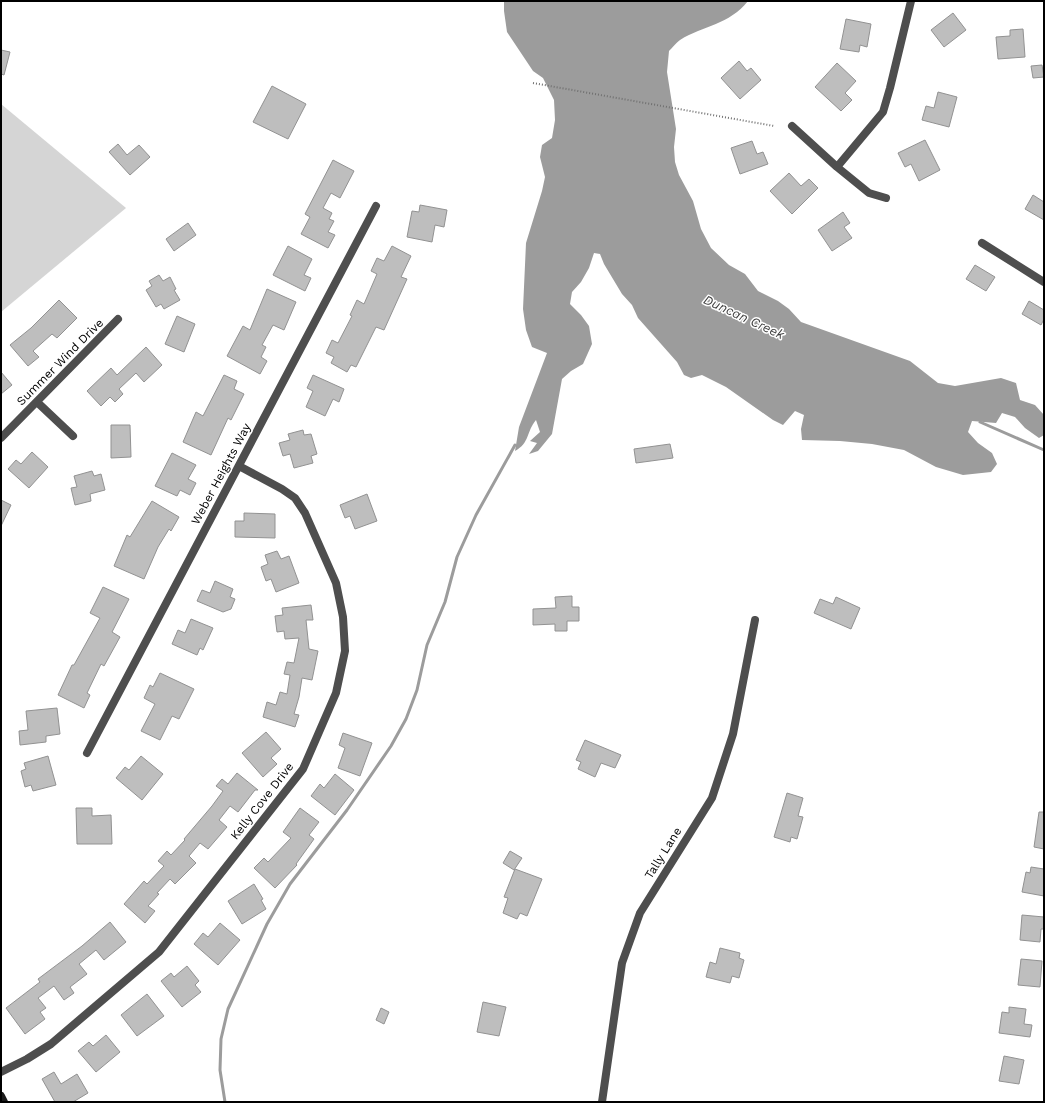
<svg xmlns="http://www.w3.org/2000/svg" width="1045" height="1103" viewBox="0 0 1045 1103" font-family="'Work Sans',sans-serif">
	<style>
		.green { fill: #d5d5d5 }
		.water { fill: #9c9c9c }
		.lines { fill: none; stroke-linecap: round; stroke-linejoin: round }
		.stream { stroke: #9c9c9c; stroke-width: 3 }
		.building { fill: #bebebe; stroke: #929292 }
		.path { stroke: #707070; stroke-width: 2; stroke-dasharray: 1 2; stroke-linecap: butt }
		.street { stroke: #4e4e4e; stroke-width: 8 }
		.secondary { stroke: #1b1b1b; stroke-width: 8 }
		.labels { text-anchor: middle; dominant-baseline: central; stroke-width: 3; stroke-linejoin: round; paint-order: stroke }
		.street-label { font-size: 12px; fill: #000; stroke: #fff }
		.water-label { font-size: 13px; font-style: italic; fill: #3d3d3d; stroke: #fff }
	</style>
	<rect width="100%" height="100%" fill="#fff"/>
	<path class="green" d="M1,104L126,208L1,312Z"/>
	<path class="water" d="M504,1H748C729,25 704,25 680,40C676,43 672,48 669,51L667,72L676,129L674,147L675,162L679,175L693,201L701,229L711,248L729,265L745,274L758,291L778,301L789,309L801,322L910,361L938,383L955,386L1001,378L1016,383L1020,400L1035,405L1044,415V435L1039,438L1025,428L1015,417L1002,413L996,423L972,421L968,432L978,443L992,453L997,464L991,472L963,475L936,467L904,450L872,444L840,441L802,440L801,429L804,415L795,411L783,425L773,420L726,387L702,375L691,378L684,375L677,362L638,318L632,305L622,294L604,264L600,254L594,253L589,268L581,282L572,292L570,304L581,315L589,326L592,344L583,364L571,371L562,379L552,434L538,451L529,454L537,443L530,441L540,432L536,420C526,432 530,443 515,451L519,427L547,353L532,347L526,330L523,309L526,243L542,191L545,177L540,157L542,145L552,138L555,120L554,100L543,78L533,71L507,32L504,11Z"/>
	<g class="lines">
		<path class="stream" d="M980,422L1044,450
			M225,1102L220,1070L221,1039L228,1009L267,924L290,884L347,810L391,746L406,719L417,690L427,645L445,602L457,557L476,515L515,445"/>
	</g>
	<path class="building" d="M953,13L966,30L944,47L931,30Z
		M846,19L871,24L867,47L860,45L859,52L840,49Z
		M1023,29L1025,57L998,59L996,37L1010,36V30Z
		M1,50L10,52L4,75L1,74Z
		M739,61L747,71L751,68L761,80L740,99L721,78Z
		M837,63L856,81L845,93L852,100L841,111L815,87Z
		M1042,65L1044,77L1033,78L1031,66Z
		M272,86L306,104L288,139L253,122Z
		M938,92L957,97L949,127L922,120L926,106L934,108Z
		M925,140L940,170L919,181L911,164L905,167L898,153Z
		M752,141L757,154L763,152L768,164L740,174L731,148Z
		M118,144L127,155L139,145L150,157L130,175L109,152Z
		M333,160L354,171L340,198L331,193L323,208L332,213L329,219L334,221L328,232L335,235L328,248L301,234L310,217L305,214Z
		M789,173L801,186L809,179L818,188L792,214L770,191Z
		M1033,195L1044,202V220L1025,209Z
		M420,205L447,210L444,227L435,225L432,242L407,237L412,211L419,212Z
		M843,212L850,223L844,227L852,238L832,251L818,230Z
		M188,223L196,235L174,251L166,239Z
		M288,246L312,259L304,275L311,278L305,291L273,275Z
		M392,246L411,256L401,277L407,279L384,330L376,327L356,367L351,365L347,372L331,363L334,357L326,353L332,340L338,343L352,316L350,315L357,300L364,304L377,274L371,271L377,258L384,261Z
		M975,265L995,277L986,291L966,279Z
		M159,275L163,281L170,277L176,289L174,290L180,300L164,309L161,304L156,307L146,290L152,286L149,281Z
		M267,289L296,302L284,330L273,325L262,345L266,347L261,357L267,361L260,374L227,356L243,326L250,330Z
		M59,300L77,318L57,338L52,334L33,351L39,357L28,366L10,345L31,328Z
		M1029,301L1044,310V319L1041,325L1022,314Z
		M177,316L195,324L184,352L165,344Z
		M146,347L162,365L144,382L136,373L119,389L123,394L115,402L110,397L101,406L87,391L111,368L117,375Z
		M1,372L12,385L1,394Z
		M224,375L237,381L234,389L244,394L231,420L228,418L211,455L183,442L196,412L203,416Z
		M313,375L344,389L339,402L333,399L325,416L306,407L313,391L307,388Z
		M111,425H130L131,457L111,458Z
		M303,430L304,435L311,434L317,454L311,456L313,463L294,468L290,454L283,456L279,443L290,440L288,434Z
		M670,444L673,458L636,463L634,449Z
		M32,452L48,467L29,488L8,469L16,460L21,464Z
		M172,453L196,465L188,479L196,483L190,495L180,490L177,496L155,486Z
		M92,471L94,476L101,474L105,490L90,494L91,501L75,505L71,488L77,487L74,476Z
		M367,494L377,521L355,529L350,516L345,518L340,505Z
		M1,500L11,505L1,526Z
		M152,501L179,517L171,531L169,529L158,547L144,579L114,566L127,535L130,537Z
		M244,513L275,514V538L235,537V521H244Z
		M277,551L281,559L289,556L299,583L276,592L271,579L266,581L261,567L268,564L265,555Z
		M215,581L233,589L230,597L235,599L231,609L223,612L197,601L202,590L210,593Z
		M103,587L129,599L112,632L120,637L104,666L101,664L87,693L90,695L84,708L58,695L72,665H74L100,618L90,613Z
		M572,596V607H579V621H567V631H555V624L533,625V609L556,608L555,597Z
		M836,597L860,608L851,629L814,613L820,599L833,604Z
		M311,605L313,620H306L309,649L318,651L312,680L302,678L299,697L294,714L299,715L295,727L263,717L267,702L276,705L280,692L287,694L290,675L284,674L287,662L294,663L299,638L285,639L284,631L277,632L275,616L283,615L282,608Z
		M191,619L213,628L203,650L200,648L197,655L172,644L178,630L185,633Z
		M160,673L194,689L179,719L172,716L160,740L141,731L155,704L144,698L150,685L153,687Z
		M57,708L60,734L46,736V742L20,745L19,731L28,730L26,711Z
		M266,732L281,749L271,758L277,764L263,777L242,753Z
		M343,733L372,743L360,776L338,768L345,748L339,745Z
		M585,740L621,755L615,768L601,763L595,777L578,769L581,762L576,760Z
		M48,756L56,785L33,791L31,785L25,787L21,771L26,769L24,763Z
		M141,756L163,774L142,800L116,778L125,767L129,770Z
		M237,773L258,790H255L238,812L230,806L219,820L227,827L208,849L200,843L189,856L196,863L175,884L170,879L157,893L159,894L148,906L155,911L145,923L124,904L144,881L147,884L164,866L158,861L167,851L171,855L185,840L184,839L212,806L223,791L216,786L222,779L228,784Z
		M335,774L354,790L335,815L311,796L320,784L324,788Z
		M787,793L803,798L798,816L803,817L797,839L791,837L790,842L774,837Z
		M76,808H92V816L111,815L112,844H77Z
		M300,808L319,822L309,835L314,839L296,864L297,865L275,888L254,868L264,858L268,862L291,838L283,832Z
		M1039,812H1044V849L1034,847Z
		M510,851L522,858L514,870L503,863Z
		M1031,867L1044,869V896L1022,892L1026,872L1030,873Z
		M515,869L542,879L527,916L520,913L517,919L503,913L508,898L504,897Z
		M254,884L263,899L261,900L266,909L242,924L228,901Z
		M1022,915L1044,917V929H1041L1040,942L1020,940Z
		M110,922L126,942L104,960L96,950L79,964L87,974L70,987L74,993L64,1000L54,986L38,998L46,1008L40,1012L45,1019L25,1034L6,1008L40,982L38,979L82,946Z
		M220,923L240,940L218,965L194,944L203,933L208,937Z
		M720,948L740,953L739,958L744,960L739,978L732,976L730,983L706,977L710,962L716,964Z
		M1021,959L1042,961L1040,987L1018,985Z
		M187,966L199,981L195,985L201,992L182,1007L161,981L171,973L174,977Z
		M147,994L164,1016L137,1036L121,1015Z
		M483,1002L506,1007L499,1036L477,1032Z
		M1009,1007L1026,1009L1024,1024L1032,1025L1030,1037L999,1033L1002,1012L1009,1013Z
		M381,1008L389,1012L384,1024L376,1020Z
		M106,1035L120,1052L96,1072L78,1051L89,1042L93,1046Z
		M1004,1056L1024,1060L1019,1084L999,1081Z
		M54,1072L61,1084L77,1074L88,1093L73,1102H55L42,1079Z"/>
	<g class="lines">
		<path class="path" d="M533,83L774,126"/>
		<path class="street" d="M792,126L837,167L869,193L886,198
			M837,167L883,112L890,88L911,1
			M982,243L1044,282
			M37,402L73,436
			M1,438L118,319
			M87,753L376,206
			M1,1072L27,1059L51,1044L159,952L303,769L336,693L345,651L343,617L336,583L305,513L295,498L282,489L239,466
			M602,1102L622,963L640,913L712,798L733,734L755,620"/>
		<path class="secondary" d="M1,1096L4,1102"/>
	</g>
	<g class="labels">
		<g class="street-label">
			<text transform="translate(60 362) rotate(-45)">Summer Wind Drive</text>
			<text transform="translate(221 474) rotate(-62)">Weber Heights Way</text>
			<text transform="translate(262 801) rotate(-52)">Kelly Cove Drive</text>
			<text transform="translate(663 853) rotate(-58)">Tally Lane</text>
		</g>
		<g class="water-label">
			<text transform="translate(744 317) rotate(25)">Duncan Creek</text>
		</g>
	</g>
	<rect width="1045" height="1103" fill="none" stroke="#000000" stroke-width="4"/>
</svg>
